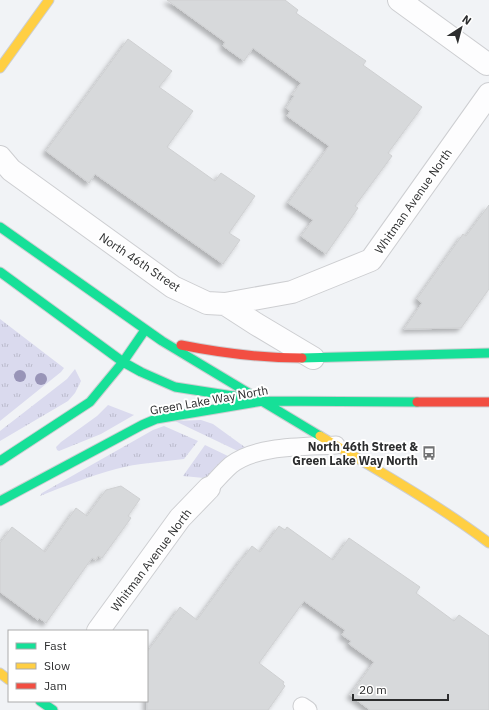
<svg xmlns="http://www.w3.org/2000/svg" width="489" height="710" viewBox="0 0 489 710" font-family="'IBM Plex Sans',sans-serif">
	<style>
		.grass { fill: url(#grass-tufts) }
		.building { fill: #d7d9db; stroke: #cfd0d2; filter: url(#shadow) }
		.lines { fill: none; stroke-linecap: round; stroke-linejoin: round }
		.lane-casing { stroke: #cdced1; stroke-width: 19 }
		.street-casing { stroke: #cdced1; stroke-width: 24 }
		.fast-casing { stroke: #cdced1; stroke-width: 11 }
		.slow-casing { stroke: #cdced1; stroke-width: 11 }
		.jam-casing { stroke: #cdced1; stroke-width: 11 }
		.lane { stroke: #fdfdfe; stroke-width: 17 }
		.street { stroke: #fdfdfe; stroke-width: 22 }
		.fast { stroke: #16e098; stroke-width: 9 }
		.slow { stroke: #ffcf43; stroke-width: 9 }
		.jam { stroke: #f24e42; stroke-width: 9 }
		.tree { fill: #9894b7 }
		.labels { text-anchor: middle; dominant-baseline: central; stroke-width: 4; stroke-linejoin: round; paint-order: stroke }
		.street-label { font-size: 12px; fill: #2c2d2e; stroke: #fff }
		.poi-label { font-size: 12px; font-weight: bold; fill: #2c2d2e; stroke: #fff; text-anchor: end }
	</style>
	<defs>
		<pattern id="grass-tufts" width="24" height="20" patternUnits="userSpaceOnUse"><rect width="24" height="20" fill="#dadaee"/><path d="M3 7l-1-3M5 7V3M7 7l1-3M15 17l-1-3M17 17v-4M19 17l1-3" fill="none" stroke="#bbc"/></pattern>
		<filter id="shadow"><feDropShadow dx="-3.5" dy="3.5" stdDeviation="2" flood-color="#0004"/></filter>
	</defs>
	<rect width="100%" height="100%" fill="#f1f3f6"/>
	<path class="grass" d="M0,319L64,368L61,372L0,421Z
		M75,369L81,381L75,393L68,401L0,441V431L67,379Z
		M108,405L134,415L101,434L59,451L57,450L56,447L61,442L97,416Z
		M201,420L213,424L246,448L247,450L242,453L175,421Z
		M164,426L198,441L184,459C161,462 138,463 116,469C90,476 65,486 40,496L42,493L153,430Z
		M205,445L230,457L209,477L204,478L183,476Z"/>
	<path class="building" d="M167,0H285L298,10L296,13L366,61L363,65L422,107L388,153L392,156L355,206L358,208L326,254L301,236L313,220L288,203L329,146L287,116L290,111L286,108L294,96L292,95L301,83L253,48L244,61L223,46L225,42Z
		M128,39L172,71L159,87L193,111L167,147L215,181L221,173L255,196L229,233L240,240L223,264L95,174L89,183L46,151Z
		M489,205V289L461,328L404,329L422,303L417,299L463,234L466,236Z
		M121,486L140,499L128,516L131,518L102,558L98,556L96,560L92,558L46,623L39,618L38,620L0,592V543L12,527L45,552L76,508L87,516L106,490Z
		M279,526L285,530L287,527L333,560L349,538L420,587L416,593L454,621L459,615L489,636V710H370L350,695L374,662L349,644L351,641L342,635L345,630L304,601L259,663L284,682L283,684L285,686L268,710H147V652L180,607L197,620L243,557H244L252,546L260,552Z"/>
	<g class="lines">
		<defs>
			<path id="lane" d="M209,488C216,480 223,472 231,465C256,445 305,447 336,445
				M302,706L308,710"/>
			<path id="street" d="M399,0L487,64
				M0,157L11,170L173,287L207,303L225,304L256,324L313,358
				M225,304L292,292L371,260L489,94
				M98,631L180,518L209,488"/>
			<path id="fast" d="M0,227L162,341L320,436
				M0,272L123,362L141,372L175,387L246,398
				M302,358L489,353
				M0,461L90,402L123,362L145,330
				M0,501L142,425L156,419L263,401L417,402
				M40,701L53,710"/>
			<path id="slow" d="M0,68L49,0
				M320,436C377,470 436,503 489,543
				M0,673L9,680"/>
			<path id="jam" d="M181,345C221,353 261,358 302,358
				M417,402H489"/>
		</defs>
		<use href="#lane" class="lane-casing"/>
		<use href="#street" class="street-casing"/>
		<use href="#fast" class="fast-casing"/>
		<use href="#slow" class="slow-casing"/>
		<use href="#jam" class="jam-casing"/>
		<use href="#lane" class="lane"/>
		<use href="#street" class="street"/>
		<use href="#fast" class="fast"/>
		<use href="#slow" class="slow"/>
		<use href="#jam" class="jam"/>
	</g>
	<g class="tree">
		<circle cx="20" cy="376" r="6"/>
		<circle cx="41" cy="379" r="6"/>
	</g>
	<defs>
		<symbol id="bus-bare" viewBox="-9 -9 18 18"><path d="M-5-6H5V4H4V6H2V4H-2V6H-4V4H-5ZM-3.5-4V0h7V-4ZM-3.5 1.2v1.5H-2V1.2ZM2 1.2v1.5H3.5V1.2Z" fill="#717274" stroke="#fff" stroke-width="2.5" paint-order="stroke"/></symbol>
	</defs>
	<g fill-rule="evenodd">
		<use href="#bus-bare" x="419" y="443" width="20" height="20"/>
	</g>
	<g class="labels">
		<g class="street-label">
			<text transform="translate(413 201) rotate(-55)">Whitman Avenue North</text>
			<text transform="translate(140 262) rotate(34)">North 46th Street</text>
			<text transform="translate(209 400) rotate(-10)">Green Lake Way North</text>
			<text transform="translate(151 560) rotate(-53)">Whitman Avenue North</text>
		</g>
		<g class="poi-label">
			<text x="418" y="446">North 46th Street &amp;<tspan x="418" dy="14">Green Lake Way North</tspan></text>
		</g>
	</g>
	<rect x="8" y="630" width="140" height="72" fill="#ffffff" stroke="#ababab"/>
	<rect x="16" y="643" width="20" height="6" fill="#16e098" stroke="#ababab"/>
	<text x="44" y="650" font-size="12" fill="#2c2d2e">Fast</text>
	<rect x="16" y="663" width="20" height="6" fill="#ffcf43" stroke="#ababab"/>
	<text x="44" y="670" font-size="12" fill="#2c2d2e">Slow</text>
	<rect x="16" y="683" width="20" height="6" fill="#f24e42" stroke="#ababab"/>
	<text x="44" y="690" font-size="12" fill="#2c2d2e">Jam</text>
	<g transform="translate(461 28) rotate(36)" stroke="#ffffff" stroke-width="3" paint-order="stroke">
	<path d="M0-3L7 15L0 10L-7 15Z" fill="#2c2d2e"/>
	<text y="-6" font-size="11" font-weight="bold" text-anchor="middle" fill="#2c2d2e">N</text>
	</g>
	<path d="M353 694v6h95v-6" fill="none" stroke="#2c2d2e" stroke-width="2"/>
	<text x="359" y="694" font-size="12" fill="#2c2d2e" stroke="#ffffff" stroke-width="3" paint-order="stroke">20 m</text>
</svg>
